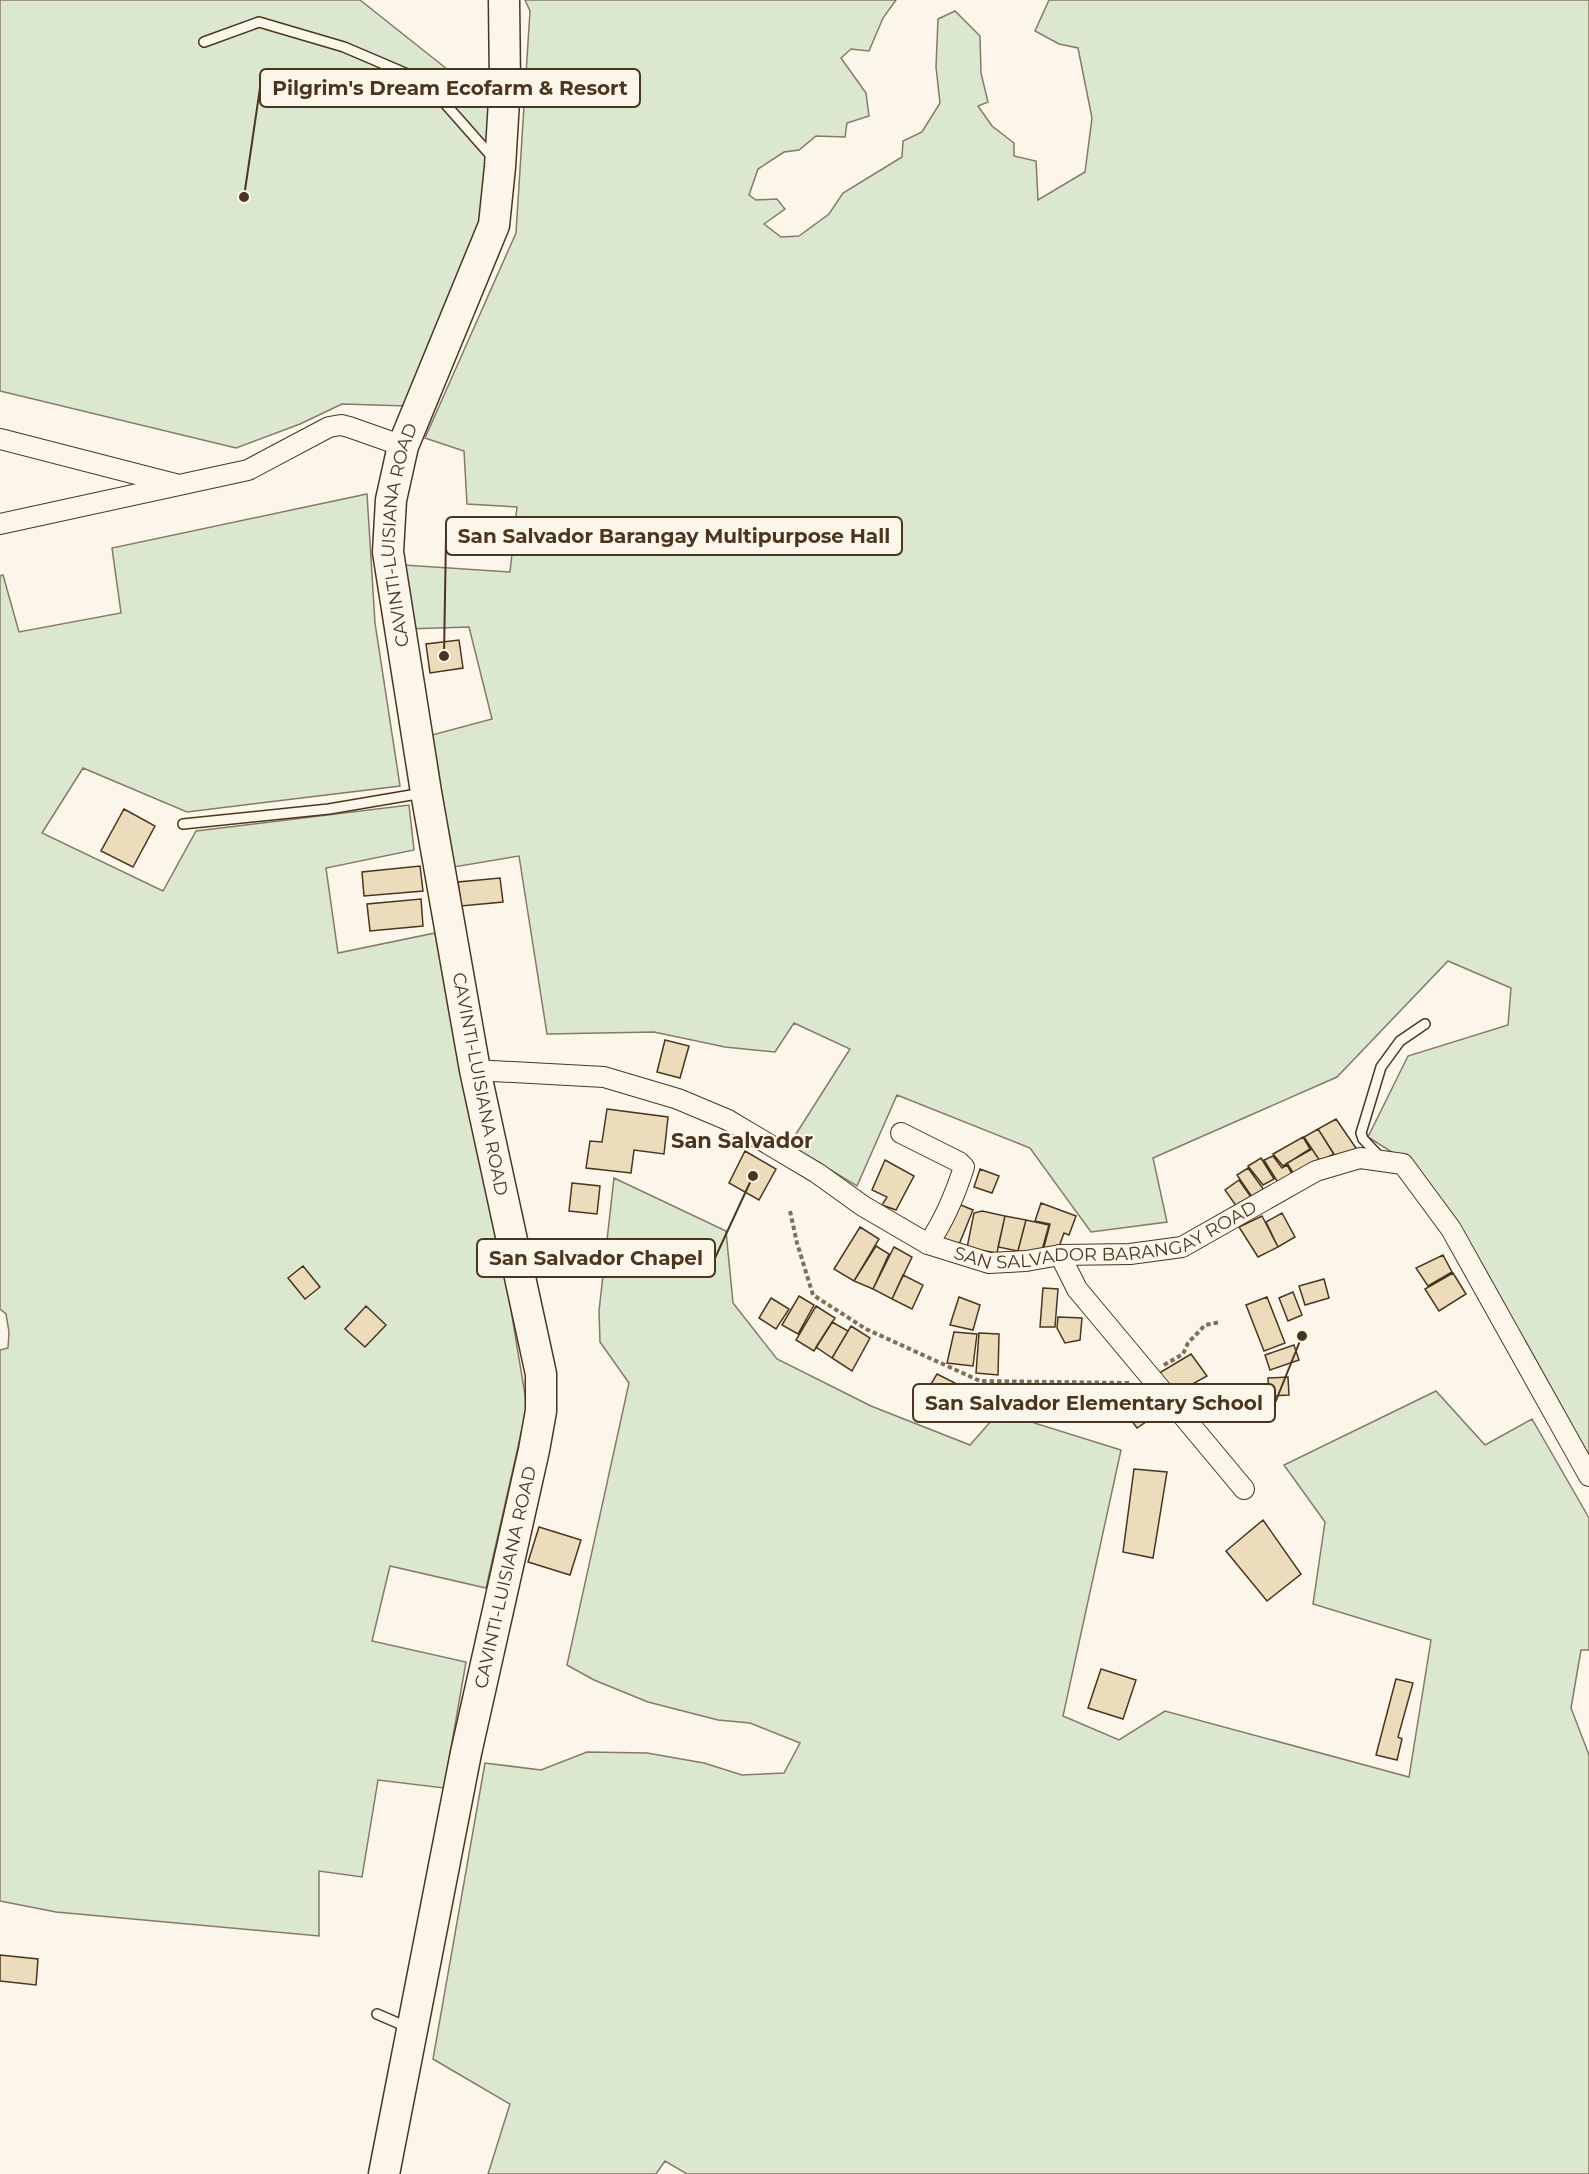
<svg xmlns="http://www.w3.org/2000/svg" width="1589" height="2174" viewBox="0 0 1589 2174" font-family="Montserrat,sans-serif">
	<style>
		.green { fill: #dce7d0; stroke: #887966; stroke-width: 1.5 }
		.building { fill: #ecdcbc; stroke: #4a3520; stroke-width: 1.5 }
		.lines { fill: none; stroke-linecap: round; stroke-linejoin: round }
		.service-casing { stroke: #4a3520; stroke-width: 12 }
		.minor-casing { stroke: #4a3520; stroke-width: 22 }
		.primary-casing { stroke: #4a3520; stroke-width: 33 }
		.path { stroke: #7f6f5c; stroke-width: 4; stroke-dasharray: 4.5 3; stroke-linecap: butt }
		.service { stroke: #fbf6e9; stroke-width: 9 }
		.minor { stroke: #fbf6e9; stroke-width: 20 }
		.primary { stroke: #fbf6e9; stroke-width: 30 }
		.labels { text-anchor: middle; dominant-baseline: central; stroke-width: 4.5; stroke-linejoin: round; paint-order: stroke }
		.street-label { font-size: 18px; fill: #4a3520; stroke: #fbf6e9 }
		.quarter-label { font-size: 21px; font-weight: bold; fill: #4a3520; stroke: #fbf6e9 }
		.leader { fill: none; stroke: #4a3520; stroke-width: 2 }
		.callout-dot { fill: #4a3520; stroke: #fbf6e9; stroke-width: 2 }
		.callout { fill: #fbf6e9; stroke: #4a3520; stroke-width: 2 }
		.callout-label { font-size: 20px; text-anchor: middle; font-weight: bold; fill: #4a3520 }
	</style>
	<rect width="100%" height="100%" fill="#fbf6e9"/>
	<path class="green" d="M0,0H360L491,104L487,233L408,406L342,404L300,424L236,448L0,391Z
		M525,0H896L883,18L869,51L851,49L841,58L866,93L869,116L847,123L845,137L816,136L799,150L784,152L758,169L749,195L756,200L777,199L785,209L764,224L781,237L799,236L829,214L843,193L902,157L903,141L922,132L940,103L936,67L938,19L955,11L980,36L981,73L988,102L978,106L992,126L1014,143V156L1036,161L1038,200L1085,172L1092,118L1078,48L1059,44L1035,31L1049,0H1589V1463L1420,1170L1368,1137L1408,1056L1508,1025L1511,988L1448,961L1337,1077L1153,1158L1167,1222L1091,1232L1030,1148L897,1095L857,1186L789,1145L850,1049L794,1023L775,1052L725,1047L654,1032L547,1034L519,856L454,867L432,735L492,719L469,627L406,629L404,565L510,572L517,507L467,504L464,451L425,438L516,233L530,11Z
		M367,494L375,623L400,786L187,812L83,768L42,833L163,891L196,831L409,805L414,850L326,868L338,953L435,933L508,1292L527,1407L486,1588L390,1566L372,1641L466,1662L444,1788L378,1780L362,1877L319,1871V1936L56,1912L0,1901V1350L8,1348L9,1332L6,1314L0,1309V576L3,575L19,632L121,613L112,548Z
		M614,1178L726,1231L733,1303L777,1359L871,1406L970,1445L999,1412L1121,1450L1063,1716L1119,1740L1165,1711L1409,1777L1431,1640L1313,1604L1325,1522L1284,1465L1436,1391L1485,1445L1532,1419L1589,1518V1650H1581L1571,1708L1589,1755V2174H687L665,2161L656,2174H488L510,2104L433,2059L485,1763L541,1770L587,1752L647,1753L704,1763L742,1775L784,1773L800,1743L750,1723L718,1720L648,1702L594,1680L567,1665L629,1383L600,1342L599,1311Z"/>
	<path class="building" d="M459,640L463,668L430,673L426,644Z
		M124,809L155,826L133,867L101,851Z
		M420,866L423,891L364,896L362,872Z
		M500,878L503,902L461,906L458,882Z
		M421,899L423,926L370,931L367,904Z
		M665,1040L689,1046L680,1078L657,1072Z
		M607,1109L668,1117L664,1154L634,1150L631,1173L586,1168L590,1141L602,1142Z
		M1336,1119L1358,1151L1338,1161L1318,1129Z
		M1318,1129L1334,1154L1320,1161L1304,1137Z
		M1303,1137L1310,1149L1283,1166L1273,1154Z
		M1312,1149L1320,1161L1295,1176L1287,1163Z
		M745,1151L776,1169L759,1200L729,1183Z
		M1273,1156L1282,1168L1287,1165L1293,1176L1279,1184L1264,1160Z
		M1261,1158L1274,1179L1263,1185L1248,1166Z
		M885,1160L914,1176L896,1210L882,1205L887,1197L872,1190Z
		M1248,1168L1264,1190L1252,1197L1237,1175Z
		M980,1169L999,1176L992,1193L974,1187Z
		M1239,1180L1253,1200L1239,1210L1225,1190Z
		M572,1183L600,1186L597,1214L569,1211Z
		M956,1203L973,1210L958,1247L938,1240Z
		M1041,1203L1076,1216L1069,1235L1064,1233L1056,1255L1043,1251L1050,1224L1035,1221Z
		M982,1211L1005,1216L997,1253L967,1248L974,1213Z
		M1282,1213L1295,1237L1278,1247L1266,1222Z
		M1005,1216L1026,1220L1018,1251L998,1247Z
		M1262,1216L1278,1247L1258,1257L1239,1227Z
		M1026,1220L1049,1225L1040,1257L1017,1254Z
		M860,1227L879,1239L854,1281L834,1269Z
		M876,1246L889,1254L873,1289L854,1281Z
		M894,1247L912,1257L892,1299L873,1289Z
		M1443,1255L1452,1272L1428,1286L1416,1268Z
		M303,1266L320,1287L305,1299L288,1278Z
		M1453,1273L1466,1294L1439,1311L1425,1289Z
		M903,1275L923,1285L912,1309L892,1299Z
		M1324,1279L1329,1298L1305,1305L1299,1286Z
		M1043,1288L1058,1289L1055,1327H1040Z
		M1293,1292L1302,1315L1288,1321L1279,1298Z
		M799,1296L814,1305L798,1334L782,1325Z
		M959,1297L980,1305L973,1330L950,1325Z
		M1267,1297L1285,1343L1264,1351L1246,1305Z
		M771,1298L789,1309L776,1329L759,1318Z
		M366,1306L386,1325L365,1347L345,1329Z
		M816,1306L835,1318L814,1351L796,1340Z
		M1058,1317L1082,1318L1080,1340L1065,1343L1057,1328Z
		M832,1322L848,1331L832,1358L816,1347Z
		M851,1326L870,1338L852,1371L832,1358Z
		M954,1332L977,1334L973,1366L947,1363Z
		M979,1333L999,1334L998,1375L976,1373Z
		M1294,1345L1299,1360L1270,1370L1265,1355Z
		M1191,1354L1207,1376L1171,1396L1156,1375Z
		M937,1374L955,1383L935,1417L917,1407Z
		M1288,1377L1289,1395L1269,1396L1268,1378Z
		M1138,1387L1156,1415L1137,1428L1117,1401Z
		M1134,1469L1167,1472L1153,1558L1123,1552Z
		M1263,1520L1301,1574L1267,1601L1226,1551Z
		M539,1527L581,1540L570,1575L528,1562Z
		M1101,1669L1136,1680L1123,1719L1088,1708Z
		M1396,1679L1413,1683L1398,1737L1402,1739L1397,1760L1376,1755Z
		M0,1955L38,1959L36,1985L0,1981Z"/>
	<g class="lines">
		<defs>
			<path id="service" d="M204,42L259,22L344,47L426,82L493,158
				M183,824L329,809L423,793
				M1380,1157L1363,1139L1361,1133L1381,1067L1400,1041L1425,1024
				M377,2014L407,2027"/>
			<g id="minor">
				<path d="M0,439L175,484"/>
				<path d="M0,524L248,470L329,427L341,425L349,427L403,446"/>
				<path id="s1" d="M475,1070L604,1077L678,1099L728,1120L817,1173L863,1206L928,1244L989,1263L1026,1261L1060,1255L1130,1254L1182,1247L1316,1171L1360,1158L1403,1164L1451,1229L1589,1476"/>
				<path d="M901,1133L959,1162L964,1167C955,1195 945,1220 928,1244"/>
				<path d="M1060,1255L1077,1289L1244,1489"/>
			</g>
			<g id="primary">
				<path id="s2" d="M384,2174L466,1753L534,1450L541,1411V1374L475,1070L426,792L388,552L391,500L403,446L494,225L500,167L505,84L504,0"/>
			</g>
		</defs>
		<use href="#service" class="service-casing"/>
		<use href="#minor" class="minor-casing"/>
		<use href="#primary" class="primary-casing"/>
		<path class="path" d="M790,1211L797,1243L813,1295L866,1329L980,1381L1130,1383
			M1164,1365L1183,1354L1188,1343L1205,1325L1221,1322"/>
		<use href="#service" class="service"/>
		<use href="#minor" class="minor"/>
		<use href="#primary" class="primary"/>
	</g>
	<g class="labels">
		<g class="street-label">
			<text stroke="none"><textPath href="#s2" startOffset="1670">CAVINTI-LUISIANA ROAD</textPath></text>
			<text transform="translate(480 1084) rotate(79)">CAVINTI-LUISIANA ROAD</text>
			<text stroke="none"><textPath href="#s1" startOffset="681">SAN SALVADOR BARANGAY ROAD</textPath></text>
			<text stroke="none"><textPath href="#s2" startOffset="609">CAVINTI-LUISIANA ROAD</textPath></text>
		</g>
		<g class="quarter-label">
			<text x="742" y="1140">San Salvador</text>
		</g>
	</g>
	<path class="leader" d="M244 197L260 88M444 656L446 536M753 1176L715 1258M1302 1336L1275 1403"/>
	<g class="callout-dot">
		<circle cx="244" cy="197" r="6"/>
		<circle cx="444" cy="656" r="6"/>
		<circle cx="753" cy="1176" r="6"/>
		<circle cx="1302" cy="1336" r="6"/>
	</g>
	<g class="callout">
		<rect x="260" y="69" width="380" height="38" rx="6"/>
		<rect x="446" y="517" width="456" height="38" rx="6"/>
		<rect x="477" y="1239" width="238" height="38" rx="6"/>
		<rect x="913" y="1384" width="362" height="38" rx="6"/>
	</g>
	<g class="callout-label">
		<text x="450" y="95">Pilgrim's Dream Ecofarm &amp; Resort</text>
		<text x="674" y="543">San Salvador Barangay Multipurpose Hall</text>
		<text x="596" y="1265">San Salvador Chapel</text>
		<text x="1094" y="1410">San Salvador Elementary School</text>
	</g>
</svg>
